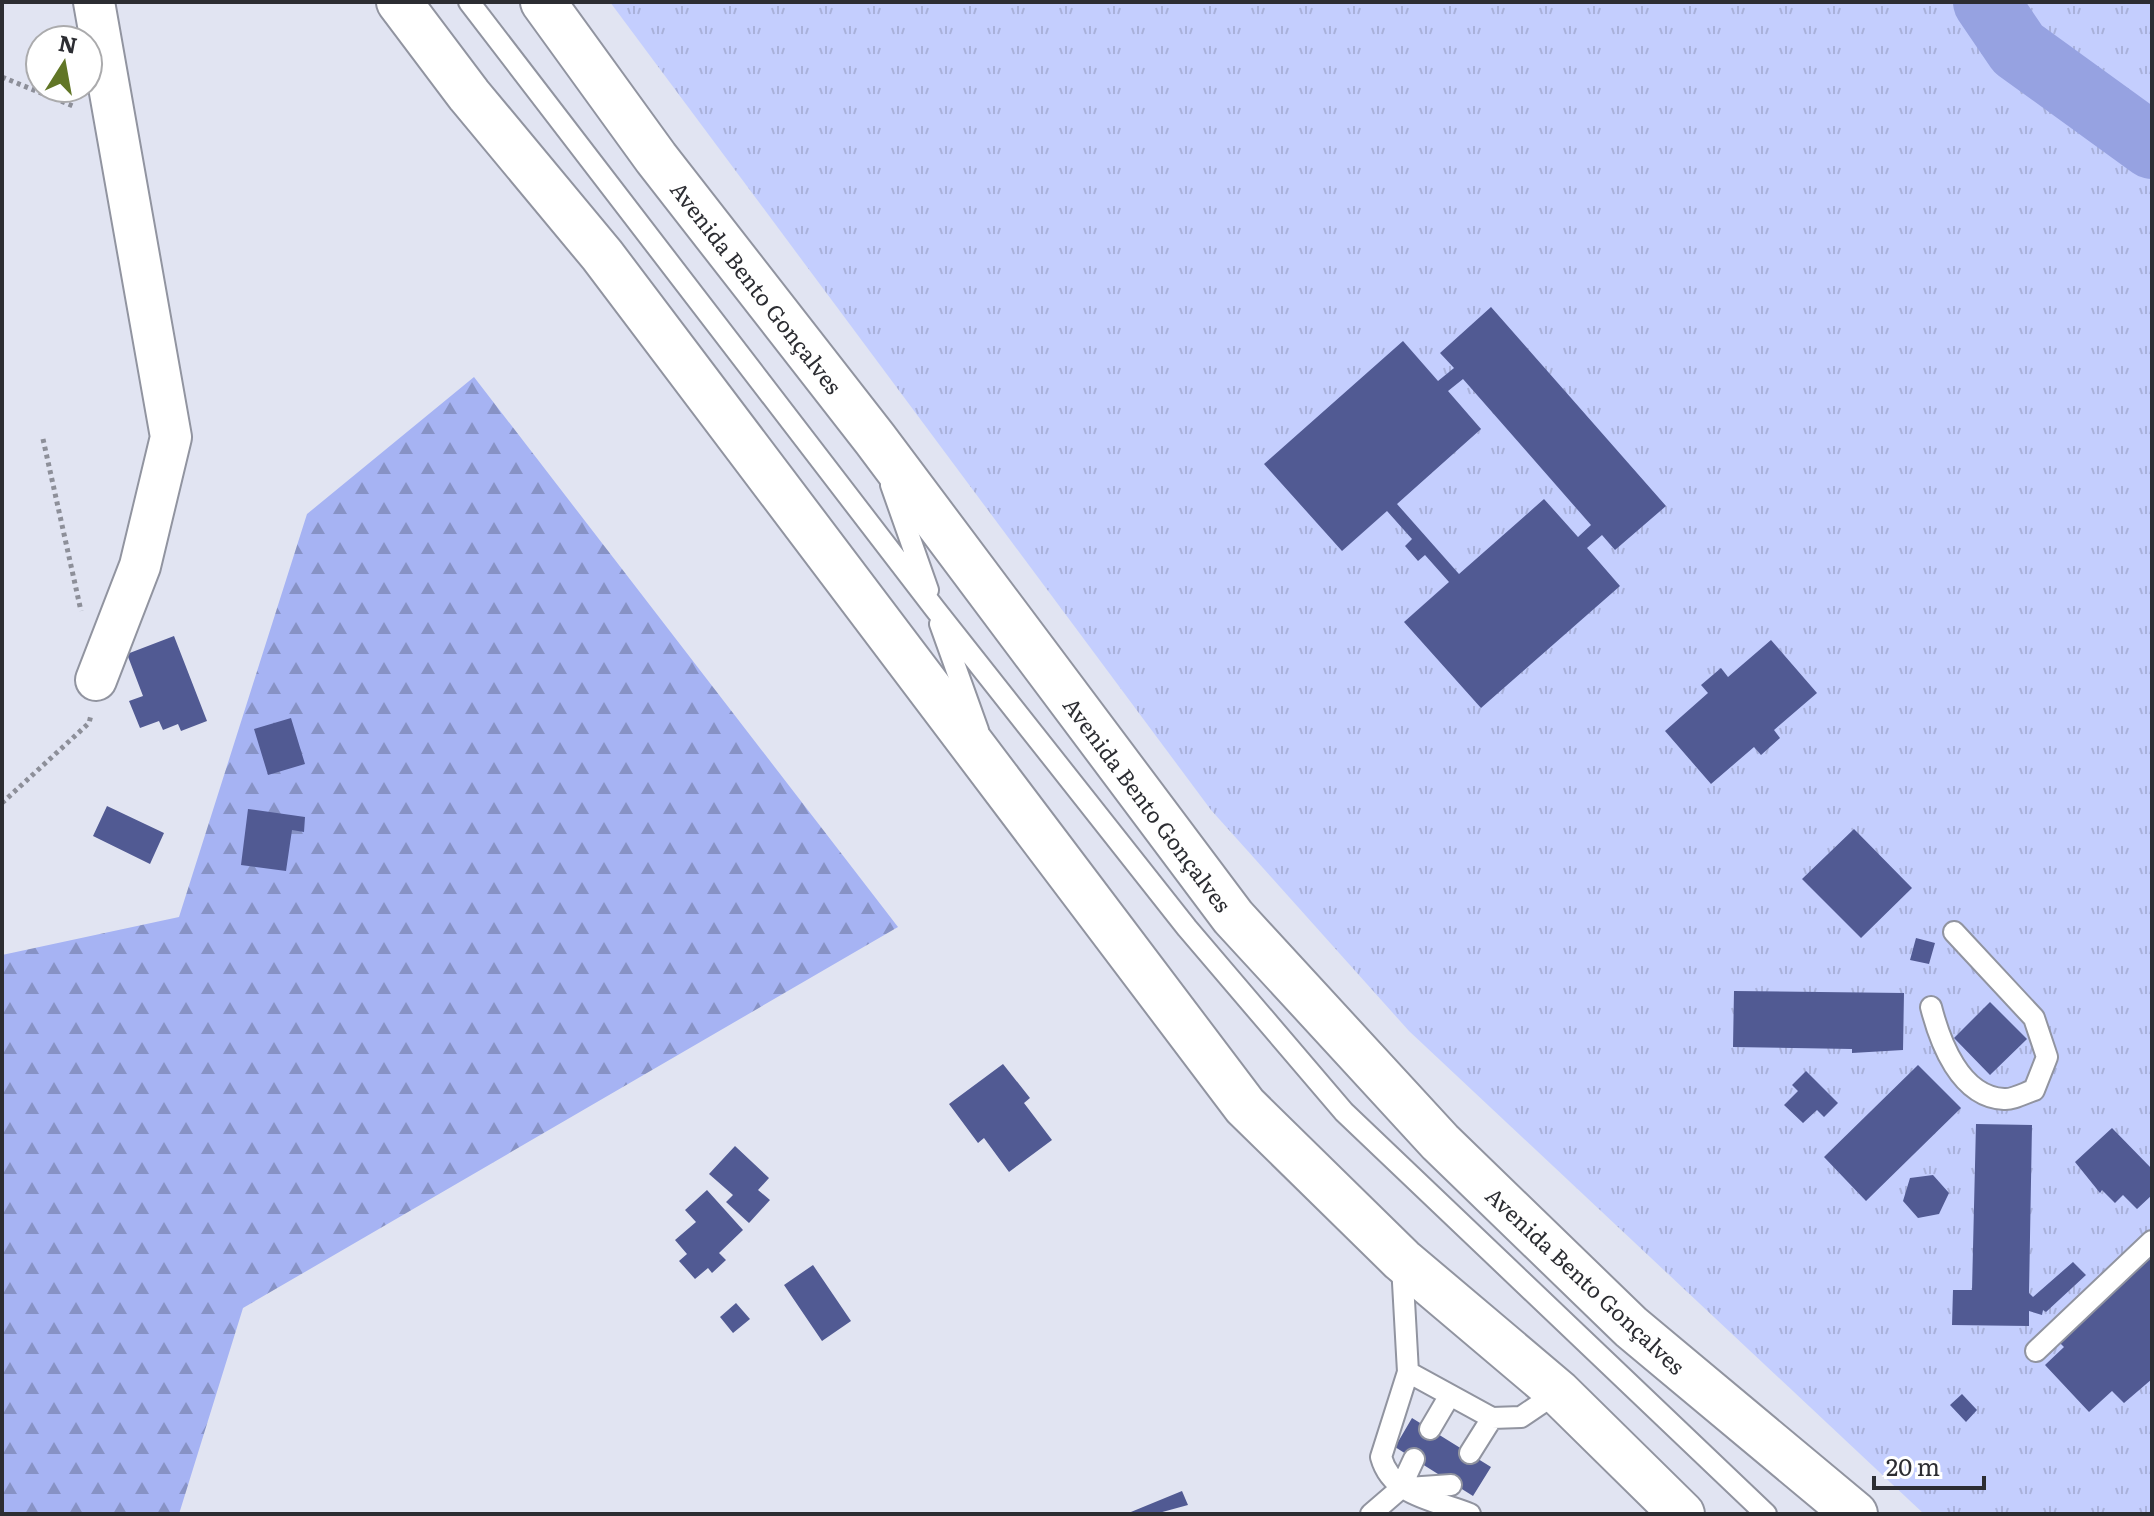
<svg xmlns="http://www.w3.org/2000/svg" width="2154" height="1516" viewBox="0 0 2154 1516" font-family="Literata,serif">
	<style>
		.grass { fill: url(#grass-tufts) }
		.forest { fill: url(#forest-firs) }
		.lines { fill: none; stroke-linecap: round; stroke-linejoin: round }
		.river { stroke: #96a2e1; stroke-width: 66 }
		.building { fill: #515a93; fill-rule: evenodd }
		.lane-casing { stroke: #9194a0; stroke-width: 24 }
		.street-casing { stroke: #9194a0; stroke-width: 44 }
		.primary-casing { stroke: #9194a0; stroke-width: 48 }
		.path { stroke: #8d8f99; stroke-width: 5; stroke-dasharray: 4 4; stroke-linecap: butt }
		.lane { stroke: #fff; stroke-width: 20 }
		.street { stroke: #fff; stroke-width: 40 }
		.primary { stroke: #fff; stroke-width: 44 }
		.labels { text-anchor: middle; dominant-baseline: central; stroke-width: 8; stroke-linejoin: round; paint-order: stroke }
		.street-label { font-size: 22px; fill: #2c2d32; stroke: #fff }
	</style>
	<defs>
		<pattern id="grass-tufts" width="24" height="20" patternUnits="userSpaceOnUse" patternTransform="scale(2)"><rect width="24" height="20" fill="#c4cefe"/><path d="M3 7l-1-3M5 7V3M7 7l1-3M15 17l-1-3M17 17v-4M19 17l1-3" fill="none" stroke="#a9b1da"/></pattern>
		<pattern id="forest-firs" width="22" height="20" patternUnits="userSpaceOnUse" patternTransform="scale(2)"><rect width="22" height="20" fill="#a6b3f3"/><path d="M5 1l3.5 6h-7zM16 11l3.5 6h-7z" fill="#8792c5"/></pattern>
	</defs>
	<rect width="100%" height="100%" fill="#e1e4f2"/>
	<path class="grass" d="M610,2H2152V1514H1924L1409,1031L1211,810Z"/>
	<path class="forest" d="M474,377L898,927L243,1308L179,1514H2V955L179,917L307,514Z"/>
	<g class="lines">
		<path class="river" d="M1986,2L2018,49L2152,146"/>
	</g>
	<path class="building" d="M1491,307L1666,506L1615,550L1602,535L1587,548L1620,586L1481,708L1404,622L1449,582L1425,555L1418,561L1405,546L1412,539L1387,511L1342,551L1264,464L1403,341L1438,381L1454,368L1440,353ZM1463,379L1591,525L1578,537L1544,499L1459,574L1397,504L1481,429L1448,391Z
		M174,636L207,721L181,731L178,724L163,730L159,721L140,728L129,701L143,696L127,654Z
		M1771,640L1817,693L1774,730L1780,738L1761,755L1754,747L1711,784L1665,731L1708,693L1701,685L1721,668L1728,677Z
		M291,718L305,764L268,775L254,729Z
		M107,806L164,833L150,864L93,836Z
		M248,809L305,817L304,832L292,830L286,871L241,865Z
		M1854,829L1912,888L1861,938L1802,879Z
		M1916,938L1935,943L1929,964L1910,960Z
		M1734,991L1904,993L1903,1050L1852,1053V1049L1733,1047Z
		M1990,1002L2027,1039L1990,1075L1954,1038Z
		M1003,1064L1030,1098L1024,1103L1052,1140L1009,1172L984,1138L978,1143L949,1104Z
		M1918,1065L1961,1108L1866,1201L1824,1157Z
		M1806,1071L1838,1103L1824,1117L1817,1110L1803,1123L1784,1105L1798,1091L1792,1085Z
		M1976,1124L2032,1125L2029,1293L2033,1297L2073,1262L2086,1275L2046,1312L2043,1310L2042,1315L2029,1311V1326L1952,1325L1953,1290H1972Z
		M2112,1128L2152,1169V1195L2137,1209L2123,1195L2115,1203L2102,1190L2100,1193L2075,1162Z
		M735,1146L769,1178L758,1190L770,1200L749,1223L726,1202L733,1195L709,1174Z
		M1933,1175L1949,1193L1939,1214L1918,1218L1903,1201L1910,1178Z
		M707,1190L743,1230L719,1253L726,1260L712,1273L708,1268L695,1279L679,1261L687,1254L675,1240L696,1222L685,1210Z
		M2152,1255V1379L2124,1403L2112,1391L2089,1412L2045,1365L2064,1347L2059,1342Z
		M813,1265L851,1321L822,1341L784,1285Z
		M736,1303L750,1319L733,1333L720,1317Z
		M1962,1394L1977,1410L1966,1422L1950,1405Z
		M1412,1418L1491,1467L1473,1496L1395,1447Z
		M1182,1491L1188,1505L1155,1514H1126Z"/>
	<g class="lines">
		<defs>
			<path id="lane" d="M469,2L935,609L1187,928L1344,1112L1766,1514
				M891,485L928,590
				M940,624L978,730
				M1931,1007C1940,1042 1960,1097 2004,1099C2012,1100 2025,1093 2034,1090L2047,1057L2034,1018L1954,932
				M1402,1265L1408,1372L1492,1418L1521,1417L1558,1392
				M2036,1351L2152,1241
				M1408,1372L1381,1457C1392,1497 1436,1500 1470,1514
				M1430,1429L1450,1395
				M1470,1453L1492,1418
				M1408,1488L1451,1485
				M1371,1514L1400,1489L1414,1459"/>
			<path id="street" d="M94,2L171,437L140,566L96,680"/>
			<path id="primary" d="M399,2L469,95L602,255L1245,1106L1402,1260L1558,1392L1682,1514
				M543,2L656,158L875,439L1233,917L1440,1142L1631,1327L1855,1514"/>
		</defs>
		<use href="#lane" class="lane-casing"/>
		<use href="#street" class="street-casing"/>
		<use href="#primary" class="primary-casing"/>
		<path class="path" d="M2,77L73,106
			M43,439L81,611
			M2,803L89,723L91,715"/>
		<use href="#lane" class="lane"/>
		<use href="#street" class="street"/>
		<use href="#primary" class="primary"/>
	</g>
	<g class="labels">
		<g class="street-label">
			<text transform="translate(757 287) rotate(52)">Avenida Bento Gonçalves</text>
			<text transform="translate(1148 804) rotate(53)">Avenida Bento Gonçalves</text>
			<text transform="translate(1586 1280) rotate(43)">Avenida Bento Gonçalves</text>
		</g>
	</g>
	<rect width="2154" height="1516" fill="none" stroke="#2c2d32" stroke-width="8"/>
	<g transform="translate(64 64) rotate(11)"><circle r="38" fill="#ffffff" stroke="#ababad" stroke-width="2"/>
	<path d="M0-6L14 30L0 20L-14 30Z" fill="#617626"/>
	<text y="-12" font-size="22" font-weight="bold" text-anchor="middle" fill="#2c2d32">N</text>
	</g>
	<path d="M1874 1476v12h110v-12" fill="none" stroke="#2c2d32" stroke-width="4"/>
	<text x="1886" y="1476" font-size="24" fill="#2c2d32" stroke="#ffffff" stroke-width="6" paint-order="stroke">20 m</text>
</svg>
